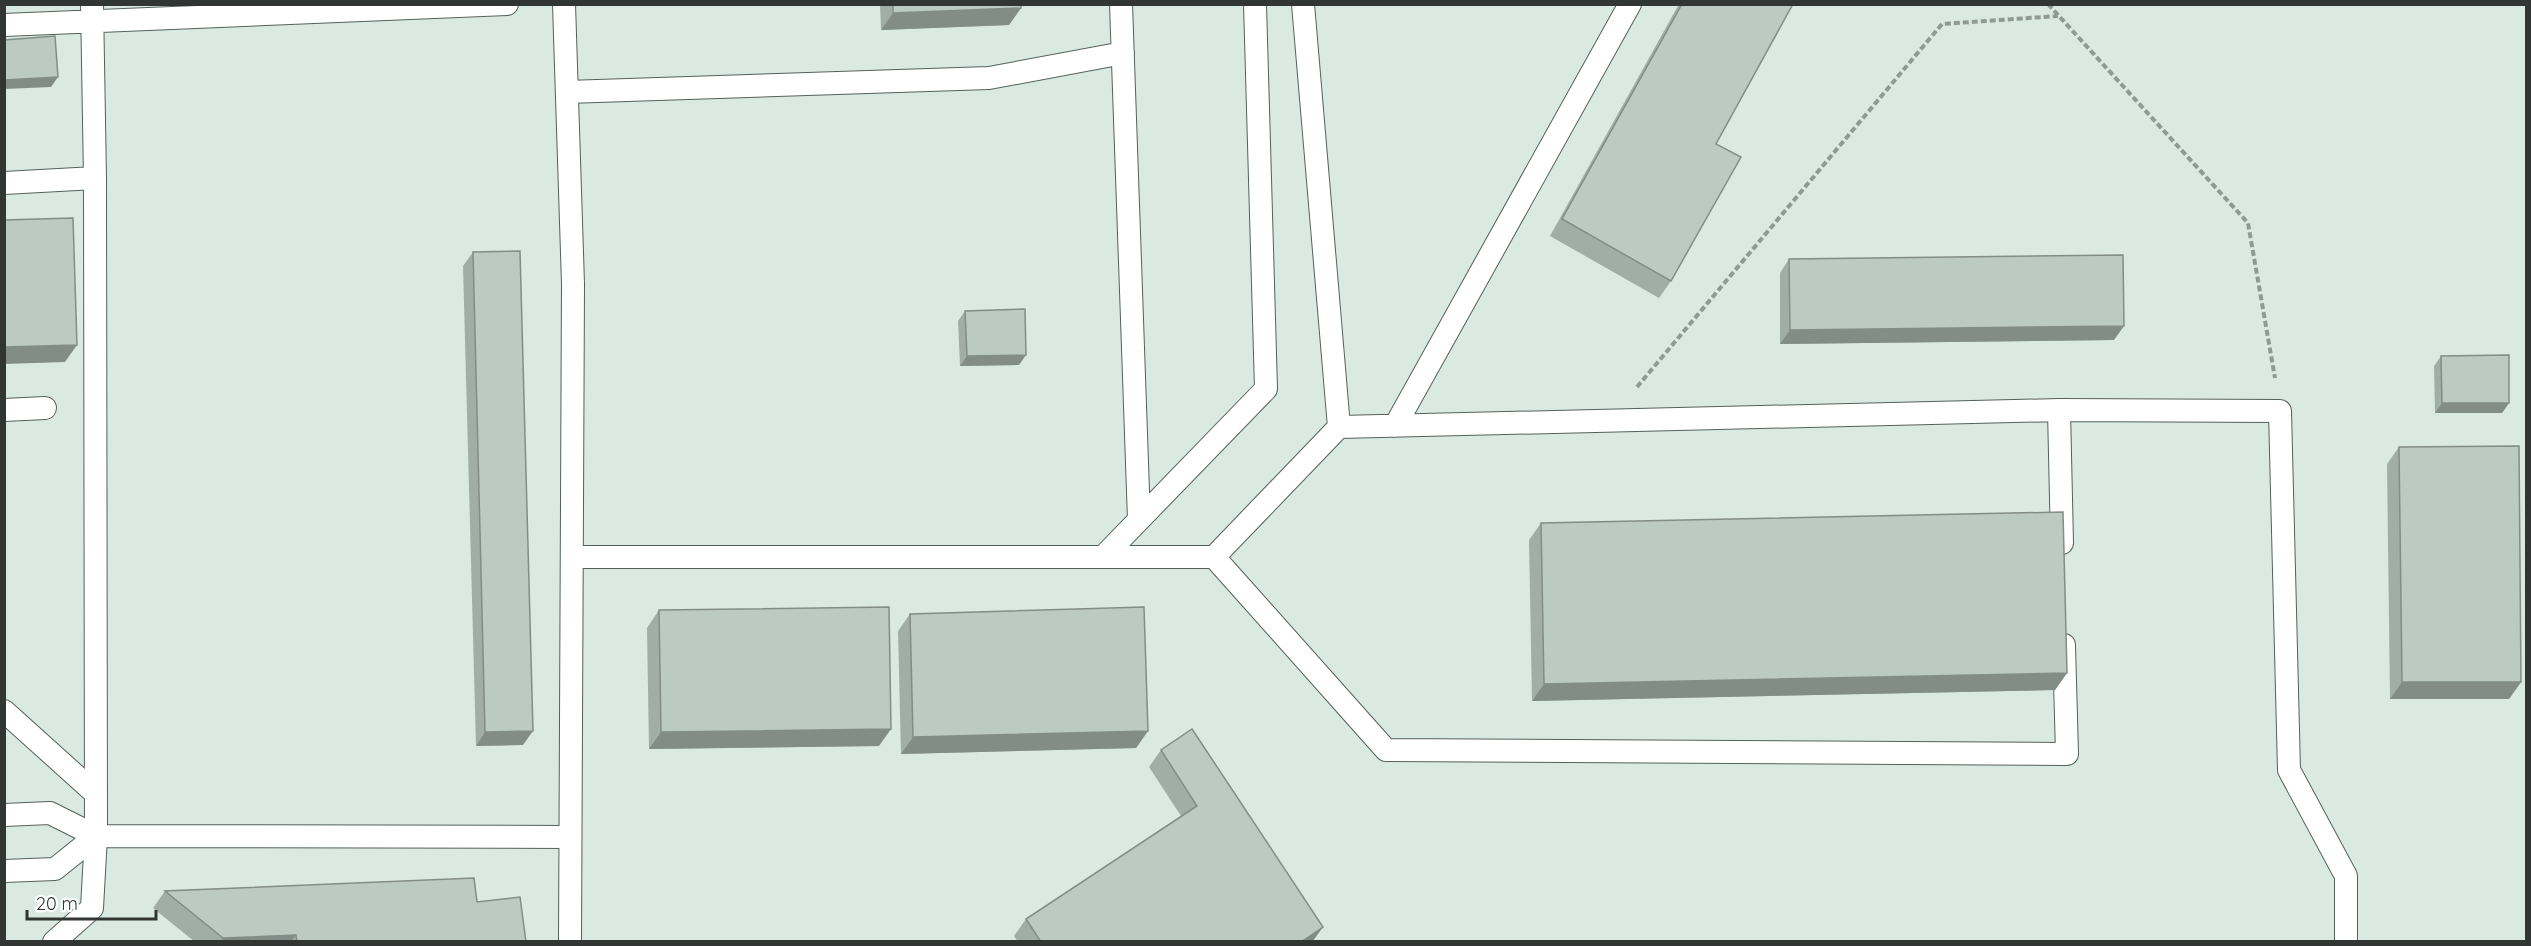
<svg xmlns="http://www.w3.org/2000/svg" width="2531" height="946" viewBox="0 0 2531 946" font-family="Quicksand,sans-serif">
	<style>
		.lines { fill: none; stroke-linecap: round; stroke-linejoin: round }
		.service-casing { stroke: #54615b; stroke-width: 24 }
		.path { stroke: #8f9a95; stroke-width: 4; stroke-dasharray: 6 3; stroke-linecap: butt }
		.service { stroke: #fff; stroke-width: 22 }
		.wall { fill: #a1aea8 }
		.shaded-wall { fill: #838d88 }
		.building { fill: #bbcac3; stroke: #838d88; stroke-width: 1.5 }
	</style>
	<rect width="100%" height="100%" fill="#dae9e2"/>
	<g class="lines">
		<defs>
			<path id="service" d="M564,4L573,284L570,942
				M1121,4L1139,520
				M1303,4L1339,427
				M4,25L507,4
				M567,92L989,78L1123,53
				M4,183L95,178
				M4,410L45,408
				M2059,410L2280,411L2289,770L2346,876V942
				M1395,426L1630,4
				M572,557H1214L1339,427L2059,410L2062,543
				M1103,557L1266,389L1255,4
				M1214,557L1386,750L2067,754L2064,645
				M4,711L94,792
				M4,815L50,813L96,836L570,837
				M4,871L55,869L96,836
				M54,942L92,908L96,836L95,178L92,4"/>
		</defs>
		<use href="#service" class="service-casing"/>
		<path class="path" d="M2048,4L2248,223L2275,378
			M1637,387L1942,24L2058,16"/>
		<use href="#service" class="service"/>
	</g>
	<path class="wall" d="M880,4H1021V8L1009,25L881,30Z
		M1679,4H1793L1716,144L1671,281L1659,298L1550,236Z
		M473,252L523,745L476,746L463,266Z
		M1789,259L2114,340L1780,344V273Z
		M965,311L1019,365L960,366L958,321Z
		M2441,356L2509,403L2502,413H2435L2434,366Z
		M2399,447L2521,682L2509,699H2390L2387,464Z
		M1541,523L2067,673L2055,690L1532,701L1529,540Z
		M659,610L879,746L649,749L647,628Z
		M910,614L1148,731L1136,748L901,754L898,631Z
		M1161,750L1323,927L1312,942H1018L1014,936L1026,919L1181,816L1149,767Z
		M165,891L477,902L526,942H195L153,908Z"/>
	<path class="shaded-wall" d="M1021,8L1009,25L881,30L893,13Z
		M58,77L51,87L4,89V80Z
		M2124,326L2114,340L1780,344L1790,330Z
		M77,345L65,362L4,364V347Z
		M1026,355L1019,365L960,366L967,356Z
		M2442,403H2509L2502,413H2435Z
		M2067,673L2055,690L1532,701L1544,684Z
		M2402,682H2521L2509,699H2390Z
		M891,729L879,746L649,749L661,732Z
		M533,731L523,745L476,746L485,732Z
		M1148,731L1136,748L901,754L913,737Z
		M1323,927L1312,942H1301Z
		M296,935L291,942H221L223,938Z"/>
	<path class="building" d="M893,4H1021V8L893,13Z
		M1682,4H1793L1716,144L1741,157L1671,281L1562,219Z
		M55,36L58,77L4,80V40Z
		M73,218L77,345L4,347V220Z
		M520,251L533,731L485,732L473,252Z
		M2123,255L2124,326L1790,330L1789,259Z
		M1025,309L1026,355L967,356L965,311Z
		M2509,355V403H2442L2441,356Z
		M2519,446L2521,682H2402L2399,447Z
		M2063,512L2067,673L1544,684L1541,523Z
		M889,607L891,729L661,732L659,610Z
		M1144,607L1148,731L913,737L910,614Z
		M1192,729L1323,927L1301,942H1041L1026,919L1197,806L1161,750Z
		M474,878L477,902L520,897L526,942H297L296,935L223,938L165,891Z"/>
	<rect width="2531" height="946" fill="none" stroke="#313634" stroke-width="12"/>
	<path d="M27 910v9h129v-9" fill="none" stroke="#313634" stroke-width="3"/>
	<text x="36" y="910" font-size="18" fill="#313634" stroke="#ffffff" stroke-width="4.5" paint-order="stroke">20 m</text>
</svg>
